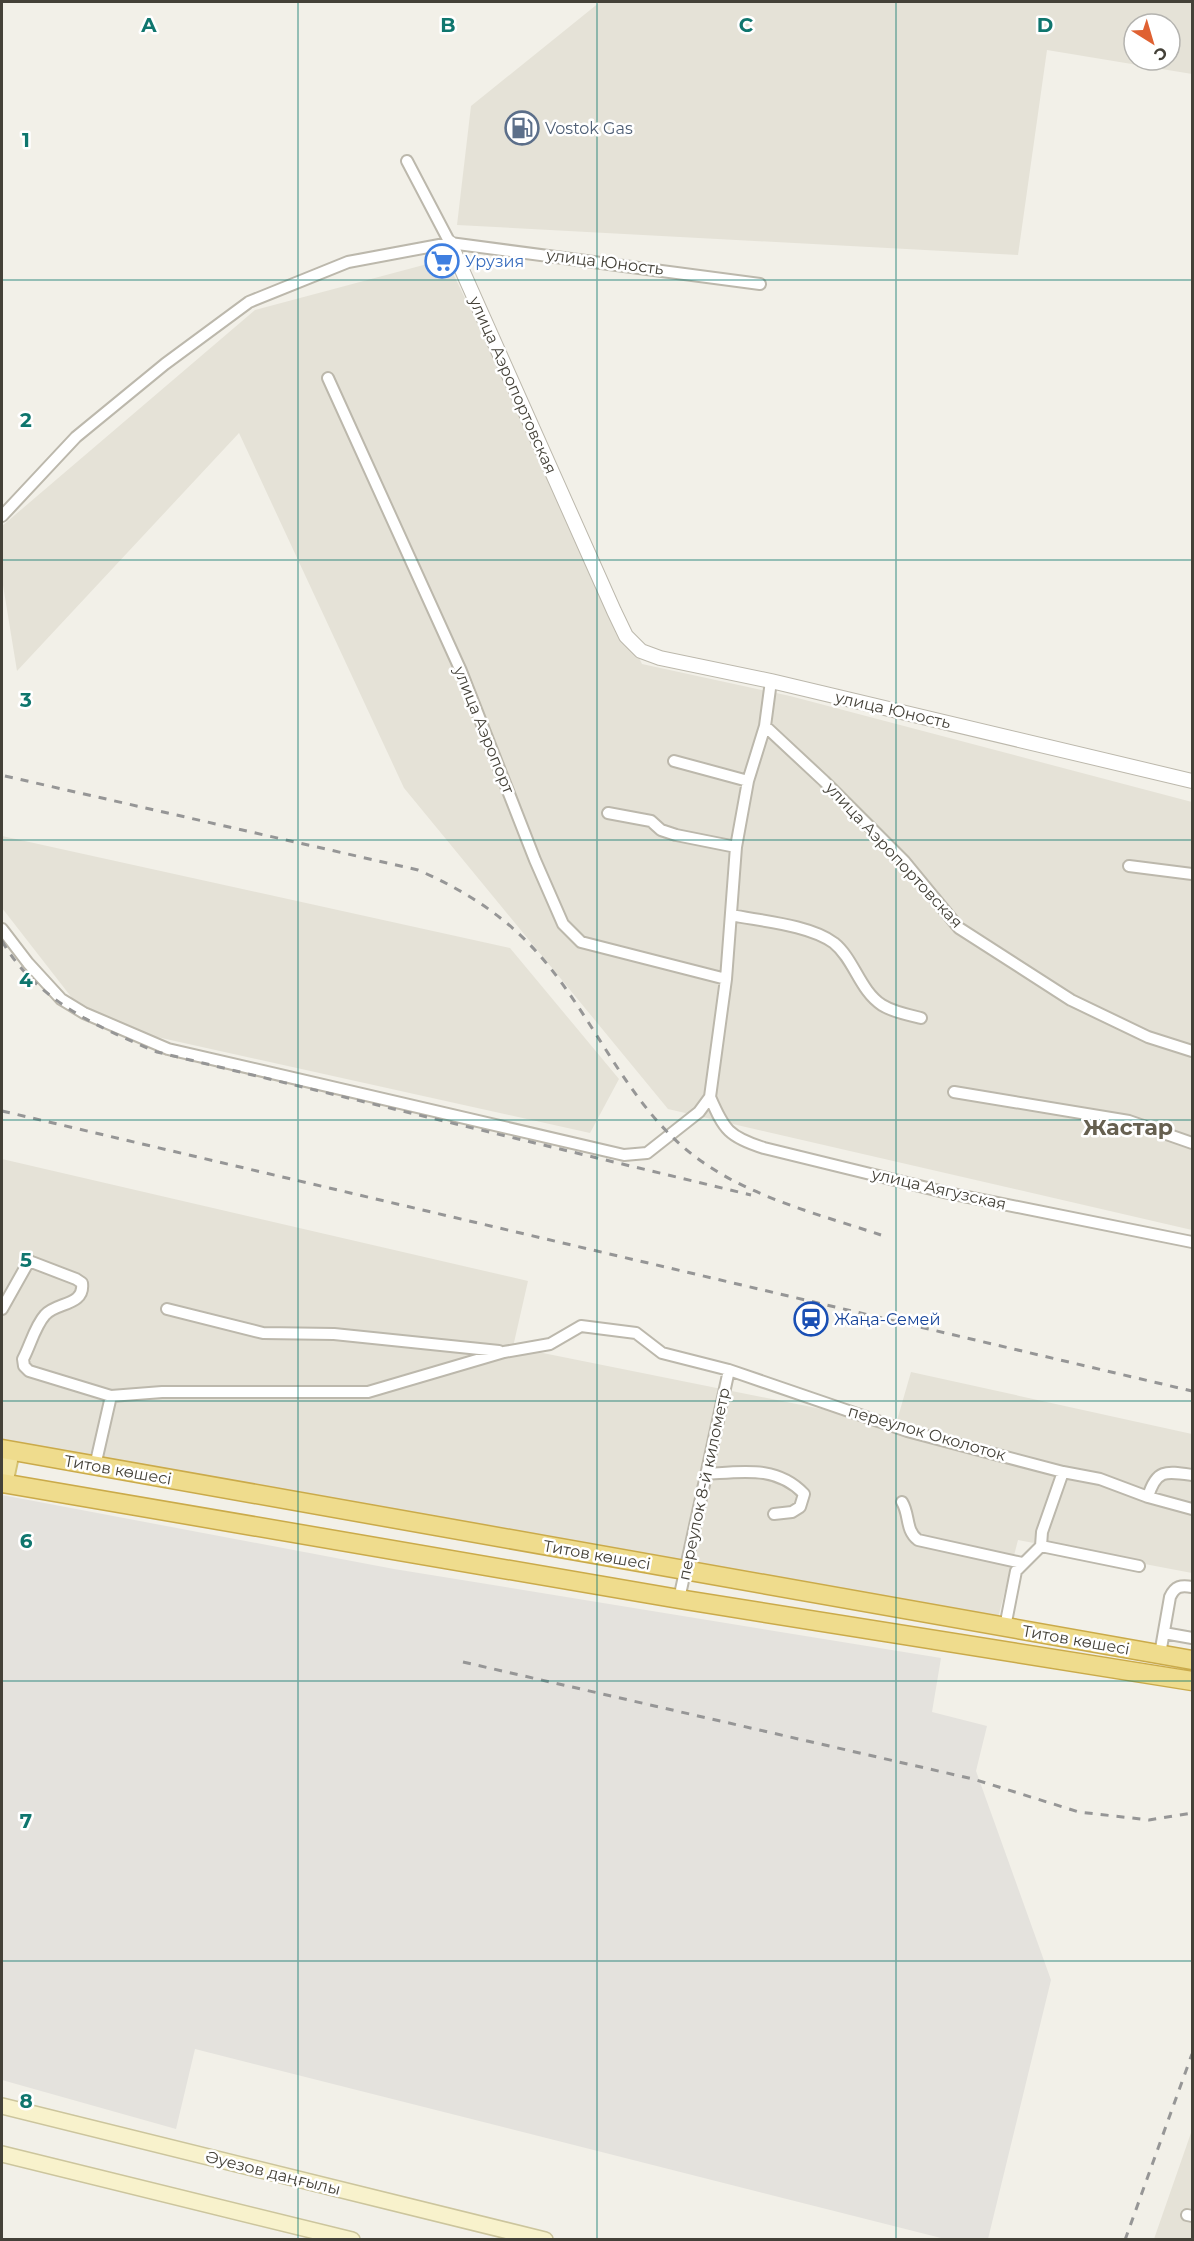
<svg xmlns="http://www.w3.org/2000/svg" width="1194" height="2241" viewBox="0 0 1194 2241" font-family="Montserrat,sans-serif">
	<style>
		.residential { fill: #e5e2d7; fill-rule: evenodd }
		.industrial { fill: #e4e2dd }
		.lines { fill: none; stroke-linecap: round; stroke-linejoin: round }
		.minor-casing { stroke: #bcb8ac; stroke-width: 14 }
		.tertiary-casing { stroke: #bcb8ac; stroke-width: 16 }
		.secondary-casing { stroke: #ccc59d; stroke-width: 18 }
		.primary-casing { stroke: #d5c373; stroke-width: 20 }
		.trunk-casing { stroke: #caaa4a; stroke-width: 21 }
		.minor { stroke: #fff; stroke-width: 10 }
		.tertiary { stroke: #fff; stroke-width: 14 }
		.secondary { stroke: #f8f2cc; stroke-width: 15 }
		.primary { stroke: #f2e4a1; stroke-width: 16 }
		.trunk { stroke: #efdc8d; stroke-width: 18 }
		.rail { stroke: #969696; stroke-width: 3; stroke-dasharray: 8 8; stroke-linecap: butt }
		.grid { fill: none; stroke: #0f766e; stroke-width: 1.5; stroke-opacity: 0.55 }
		.labels { text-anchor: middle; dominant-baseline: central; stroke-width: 5; stroke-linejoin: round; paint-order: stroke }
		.service-label { font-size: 16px; fill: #4e5e75; stroke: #fff; text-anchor: start }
		.shop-label { font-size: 16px; fill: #366cbe; stroke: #fff; text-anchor: start }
		.street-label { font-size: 16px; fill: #444138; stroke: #fff }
		.transit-label { font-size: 16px; fill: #164399; stroke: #fff; text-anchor: start }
		.district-label { font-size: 22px; font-weight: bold; fill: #666050; stroke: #fff }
		.grid-label { font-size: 20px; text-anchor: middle; font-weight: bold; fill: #0f766e; stroke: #fff; stroke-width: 5; stroke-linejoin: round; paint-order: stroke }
	</style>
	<rect width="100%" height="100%" fill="#f2f0e8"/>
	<path class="residential" d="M600,2H1192V74L1047,50L1018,255L457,225L471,106ZM1134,24H1170V60H1134Z
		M446,259L642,664L790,696L1192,802V1230L668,1109L404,788L239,433L17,671L2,579V526L255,310Z
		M2,836L510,948L619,1079L590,1133L130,1031L72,998L2,908Z
		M2,1159L528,1281L513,1347L896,1424L911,1372L1192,1434V1573L1018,1540L998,1618L2,1439Z
		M1192,2130V2239H1154Z"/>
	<path class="industrial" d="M2,1495L394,1569L941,1658L932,1712L987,1726L976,1771L1051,1980L988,2239H945L195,2049L176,2129L2,2080Z"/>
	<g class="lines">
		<defs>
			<path id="minor" d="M407,161L450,243
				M328,378L461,671L535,860L563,924L581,942L726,979
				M2,516L76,437L165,364L249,302L348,262L450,243L760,284
				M765,726L824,781L904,861L959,928L1071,1000L1148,1037L1192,1051
				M674,761L748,781
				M608,813L651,821L661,830L676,835L736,847
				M1129,866L1192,874
				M731,915C761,921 810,925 834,943C854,959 860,991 882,1005C893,1012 908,1015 921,1018
				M2,929L28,963L61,999L84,1013L168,1049L624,1155L647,1153L699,1112L710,1097L726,979L736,847L748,781L765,726L771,681
				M954,1092L1129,1121L1192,1143
				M710,1097C724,1130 729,1137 764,1148L948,1193L1192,1242
				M2,1309L29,1261L76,1279L82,1283C85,1306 56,1302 45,1315C35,1326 30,1346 23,1359L24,1366L29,1371L111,1396L162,1392H368L504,1352L550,1344L581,1326L636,1333L662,1353L729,1370L907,1431L1063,1472L1100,1479L1148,1497L1192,1509
				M167,1309L263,1333L334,1334L499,1351
				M95,1466L111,1396
				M706,1474C741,1472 777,1465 804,1494L800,1507L792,1512L774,1514
				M1148,1497C1156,1469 1166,1471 1192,1475
				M902,1502C910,1515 905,1530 918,1540L1022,1563
				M1041,1546L1139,1566
				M679,1599L729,1370
				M1005,1627L1016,1571L1041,1546L1042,1532L1063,1472
				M1164,1633L1192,1638
				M1160,1654L1170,1597C1175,1586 1181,1585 1192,1587
				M1187,2215L1192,2216"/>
			<path id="tertiary" d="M450,243L614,611L626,636L641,651L660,658L771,681L1192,781"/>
			<path id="secondary" d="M2,2106L545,2240
				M2,2154L352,2240"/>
			<path id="primary" d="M4,1484L11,1451"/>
			<path id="trunk" d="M2,1449L1192,1660
				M2,1483L679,1599L1192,1681"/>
		</defs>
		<use href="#minor" class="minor-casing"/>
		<use href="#tertiary" class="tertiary-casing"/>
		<use href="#secondary" class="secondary-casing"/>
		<use href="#primary" class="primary-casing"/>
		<use href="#trunk" class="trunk-casing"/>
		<use href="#minor" class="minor"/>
		<use href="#tertiary" class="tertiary"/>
		<use href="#secondary" class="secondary"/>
		<use href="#primary" class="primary"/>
		<use href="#trunk" class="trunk"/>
		<path class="rail" d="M5,776L418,870C466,891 507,917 542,958C598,1023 629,1110 701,1161C753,1198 821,1215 881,1235
			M2,941C36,1000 97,1027 157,1052L751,1195
			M2,1111L1192,1391
			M463,1662L973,1779L1079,1812L1149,1820L1192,1813
			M1125,2240L1192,2054"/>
	</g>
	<path class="grid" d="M298,2V2240M597,2V2240M896,2V2240M2,280H1192M2,560H1192M2,840H1192M2,1120H1192M2,1401H1192M2,1681H1192M2,1961H1192"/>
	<defs>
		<symbol id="fuel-ring" viewBox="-11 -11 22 22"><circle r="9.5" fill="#fff" stroke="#5c6f8a" stroke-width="1.5"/><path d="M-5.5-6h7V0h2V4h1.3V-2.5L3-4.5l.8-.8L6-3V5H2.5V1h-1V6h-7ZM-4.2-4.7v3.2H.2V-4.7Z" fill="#5c6f8a"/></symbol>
		<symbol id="supermarket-ring" viewBox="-11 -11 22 22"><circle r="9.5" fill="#fff" stroke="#3f7fe0" stroke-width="1.5"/><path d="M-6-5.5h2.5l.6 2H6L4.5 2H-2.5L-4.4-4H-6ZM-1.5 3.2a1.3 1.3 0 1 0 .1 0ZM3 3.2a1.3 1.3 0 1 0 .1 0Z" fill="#3f7fe0"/></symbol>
		<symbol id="station-ring" viewBox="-11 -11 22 22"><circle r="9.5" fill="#fff" stroke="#1a4fb4" stroke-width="1.5"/><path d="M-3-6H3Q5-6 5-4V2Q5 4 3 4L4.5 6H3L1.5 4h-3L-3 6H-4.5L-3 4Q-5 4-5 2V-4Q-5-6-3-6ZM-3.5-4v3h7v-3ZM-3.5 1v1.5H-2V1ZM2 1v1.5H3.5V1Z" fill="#1a4fb4"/></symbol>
	</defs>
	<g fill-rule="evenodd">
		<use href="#fuel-ring" x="503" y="109" width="38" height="38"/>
		<use href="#supermarket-ring" x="423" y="242" width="38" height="38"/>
		<use href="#station-ring" x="792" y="1300" width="38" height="38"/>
	</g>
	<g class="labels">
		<g class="service-label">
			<text x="545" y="128">Vostok Gas</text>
		</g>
		<g class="shop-label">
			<text x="465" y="261">Урузия</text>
		</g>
		<g class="street-label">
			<text transform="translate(605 262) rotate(7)">улица Юность</text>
			<text transform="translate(513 385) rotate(66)">улица Аэропортовская</text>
			<text transform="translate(893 710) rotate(13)">улица Юность</text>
			<text transform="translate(484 730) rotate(68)">улица Аэропорт</text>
			<text transform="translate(894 855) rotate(47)">улица Аэропортовская</text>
			<text transform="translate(939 1189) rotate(13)">улица Аягузская</text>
			<text transform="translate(927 1433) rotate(16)">переулок Околоток</text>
			<text transform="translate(118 1470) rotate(10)">Титов көшесі</text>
			<text transform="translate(704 1484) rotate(-78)">переулок 8-й километр</text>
			<text transform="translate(597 1555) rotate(10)">Титов көшесі</text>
			<text transform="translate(1076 1640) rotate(10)">Титов көшесі</text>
			<text transform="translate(273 2173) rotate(14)">Әуезов даңғылы</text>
		</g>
		<g class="transit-label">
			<text x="834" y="1319">Жаңа-Семей</text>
		</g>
		<g class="district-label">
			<text x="1128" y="1127">Жастар</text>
		</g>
	</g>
	<g class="grid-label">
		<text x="149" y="32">A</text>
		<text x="448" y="32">B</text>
		<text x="746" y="32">C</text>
		<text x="1045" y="32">D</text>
		<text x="26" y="147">1</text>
		<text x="26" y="427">2</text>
		<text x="26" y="707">3</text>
		<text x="26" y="987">4</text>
		<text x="26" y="1267">5</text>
		<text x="26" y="1548">6</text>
		<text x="26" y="1828">7</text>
		<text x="26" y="2108">8</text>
	</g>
	<rect width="1194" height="2241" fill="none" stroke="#444138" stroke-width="6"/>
	<g transform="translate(1152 42) rotate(143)"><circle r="28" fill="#ffffff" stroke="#b4b3af" stroke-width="1.5"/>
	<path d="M0-4.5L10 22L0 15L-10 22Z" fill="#df6132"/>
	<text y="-9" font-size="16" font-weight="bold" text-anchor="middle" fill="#444138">С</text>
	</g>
</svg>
